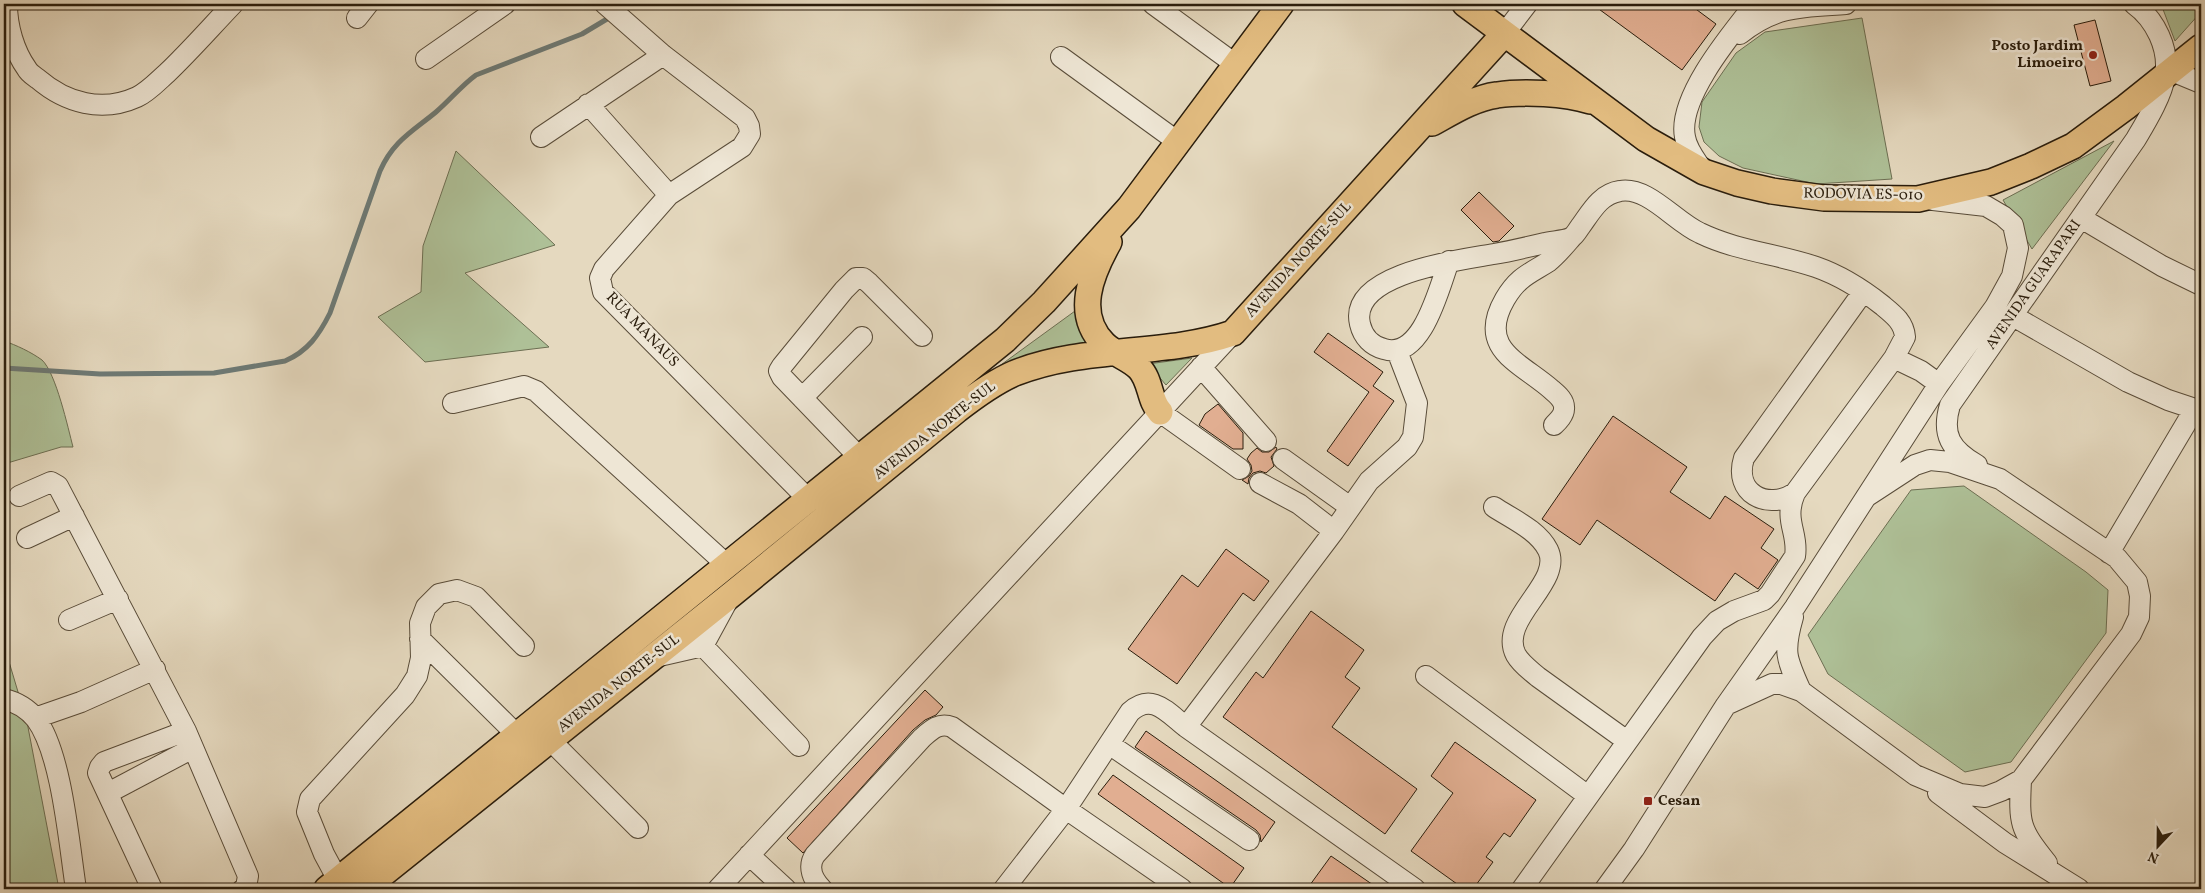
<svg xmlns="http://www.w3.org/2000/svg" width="2205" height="893" viewBox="0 0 2205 893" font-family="Vollkorn,serif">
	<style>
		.green { fill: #aec097; stroke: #6c6e52 }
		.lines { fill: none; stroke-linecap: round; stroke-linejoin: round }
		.stream { stroke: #6d7a76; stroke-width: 5 }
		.building { fill: #e1ae91; stroke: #2a1d0c }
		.minor-casing { stroke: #594c39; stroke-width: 22 }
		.major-casing { stroke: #2a1d0c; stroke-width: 28 }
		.minor { stroke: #eee6d5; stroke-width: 20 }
		.major { stroke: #e2bc80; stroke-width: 25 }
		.poi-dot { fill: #8f2418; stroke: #eee6d5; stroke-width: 2 }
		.labels { text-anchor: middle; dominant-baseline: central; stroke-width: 5; stroke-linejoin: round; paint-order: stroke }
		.poi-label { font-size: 15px; font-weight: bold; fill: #2a1d0c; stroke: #eee6d5; text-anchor: end }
		.street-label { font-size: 15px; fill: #2a1d0c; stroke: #eee6d5 }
	</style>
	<rect width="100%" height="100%" fill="#e5d9bf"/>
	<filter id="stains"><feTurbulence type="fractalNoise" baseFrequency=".004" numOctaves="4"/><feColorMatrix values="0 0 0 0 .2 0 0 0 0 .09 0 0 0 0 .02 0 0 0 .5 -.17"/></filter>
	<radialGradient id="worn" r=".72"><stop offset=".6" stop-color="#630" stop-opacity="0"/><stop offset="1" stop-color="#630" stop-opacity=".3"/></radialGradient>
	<path class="green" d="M2161,4H2201V12L2175,41Z
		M1862,18L1892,179L1816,184L1743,168L1719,156L1704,142L1699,127L1702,102L1736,53L1765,32Z
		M2114,141L2032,249L2003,200Z
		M456,151L555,245L465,273L549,347L425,362L378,317L421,292L423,246Z
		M1075,311L1089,347L1035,356L998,367Z
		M4,341C16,345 31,352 42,360C56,373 68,428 73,447H61L4,464Z
		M1192,358L1166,385L1148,364Z
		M1964,486L2086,572L2108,590L2106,633L2011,762L1965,772L1828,674L1808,635L1911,490Z
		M4,645L27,722L59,889H4Z"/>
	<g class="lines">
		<path class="stream" d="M4,368L100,374L214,373L285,361C308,351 319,335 330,313L380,171C393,141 413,131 436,112C450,100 461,86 476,75L582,34L612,16"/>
	</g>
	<path class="building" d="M1592,4H1689L1716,24L1682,70Z
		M2095,20L2111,81L2090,86L2074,25Z
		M1479,192L1514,226L1499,241L1493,242L1461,210Z
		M1328,333L1383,372L1373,386L1394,401L1348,466L1327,451L1369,392L1314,352Z
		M1218,404L1243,433V449H1233L1199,425L1205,414Z
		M1613,416L1687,467L1670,492L1710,519L1725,496L1774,529L1761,548L1778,560L1758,589L1735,573L1715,601L1597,520L1580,545L1542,519Z
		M1276,447L1277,449L1271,457L1274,466L1266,473L1260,471L1253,473L1249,478L1248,484L1242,480L1249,476L1252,471L1251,465L1247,459L1251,453L1257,448L1262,452H1269Z
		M1226,549L1269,581L1254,601L1243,593L1177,684L1128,649L1182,575L1198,587Z
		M1311,611L1364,650L1345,677L1360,688L1332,727L1417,789L1385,834L1223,717L1256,672L1263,678Z
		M925,690L943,707L936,715L925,720L913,730L803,853L787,838Z
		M1146,731L1275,822L1261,842L1260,835L1256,830L1135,747Z
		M1455,742L1536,800L1510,837L1504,833L1486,857L1493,862L1473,889H1464L1411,851L1453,793L1431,776Z
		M1113,775L1244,868L1230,888L1098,794Z
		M1331,856L1379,889H1307Z"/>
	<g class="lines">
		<defs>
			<path id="minor" d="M7,4C7,26 14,51 27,69C29,73 34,76 38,79C66,103 102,113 137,97C148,92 158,81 167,73C190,51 211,27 233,4
				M605,4L663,55L745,118L749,126L750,134L742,147L669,195L604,269L600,278L603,292L807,498
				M1153,4L1235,64
				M357,18L368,4
				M1504,34L1527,4
				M1740,34C1776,5 1803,7 1846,4
				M1061,57L1178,142
				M426,59L505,4
				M2172,71L2201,83
				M588,104L669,195
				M541,137L663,55
				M1703,171C1696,160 1687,150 1685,137C1677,98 1732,33 1755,4
				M2081,218L2162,266L2201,285
				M1449,261C1439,288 1422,361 1384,349C1372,346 1363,337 1360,324C1348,273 1461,260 1494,254C1511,251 1528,247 1545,243C1552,241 1566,241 1572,237C1575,235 1578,230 1580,227C1591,212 1600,194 1620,191C1648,186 1675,222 1700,233C1737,251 1778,254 1816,267C1839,275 1863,290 1882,305C1893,314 1904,322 1905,337L1894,358L1921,371L1939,384
				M2013,316L2128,382L2168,400L2201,411
				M1397,351L1417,403L1413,437L1407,447L1369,481L1334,531L1186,727L1415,889
				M1201,367L1266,441
				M802,398L862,337
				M453,403L524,386L536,391L727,565
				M1160,412L1240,469
				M1554,425C1558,421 1564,415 1564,409C1565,401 1558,395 1552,390C1520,362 1476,349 1505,299C1518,277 1529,274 1548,262C1557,255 1565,245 1572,237
				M859,457L782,377L779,371L782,366L844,290L856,278H863L869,283L922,336
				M1283,459L1350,507
				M1977,465C1951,450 1941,435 1950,405L2136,139C2146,122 2162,96 2165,76C2170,49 2155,19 2134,4
				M1260,483L1299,504L1334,531
				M1795,493C1767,511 1733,493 1744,458L1863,292
				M19,496L51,482L58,486L186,731L248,876L246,887L243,889
				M1494,507C1512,519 1538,530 1548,550C1564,583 1497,619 1516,655C1521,664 1530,670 1538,677L1627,741
				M27,538L74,516
				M2109,553L2194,410
				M1793,617C1783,652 1786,658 1801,691
				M69,620L118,599
				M420,639L517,735
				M703,646L799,746
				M655,657L703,646L728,600
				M1426,676L1588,796
				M4,699C16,702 28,709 36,719C62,754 69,844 76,889
				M1726,705L1772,684H1781L1801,691L1915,775L1960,794L1985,797L2001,791L2021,780L2131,634L2139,617L2140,596L2137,582L2117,558L2000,479L1950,462L1930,460L1915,465L1866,497
				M35,718L81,702L155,669
				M549,739L638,828
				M1109,744L1249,840
				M2021,780C2019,824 2019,828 2047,863
				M108,793L193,748
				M1938,793L2005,843L2079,889
				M749,855L786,889
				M338,880L324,854L307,812L310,799L405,695L417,676L421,658L420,623L426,607L439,594L457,590L476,597L524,646
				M152,889L98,773L100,767L104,762L186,731
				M718,889L1233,333
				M822,889C813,880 807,867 815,855L922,738C931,730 939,722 952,727L1066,809L1004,889
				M1182,889L1066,809L1130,712C1152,692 1167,712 1186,727
				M1522,889L1702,637L1717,621L1734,611L1764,600L1770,594L1795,556C1799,533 1783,521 1795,493L1894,358
				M1605,889L1634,849L1726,705L1795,607L1939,384L1995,307L2012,276L2018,248L2013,225L2003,216L1986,206L1933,200"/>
			<path id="major" d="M1465,4L1646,139L1704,172L1737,183L1772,191L1824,198L1918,199L1991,182L2031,166L2073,146L2126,107L2201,47
				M1432,123C1452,112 1474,98 1497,95C1523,91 1566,93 1590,101
				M1109,242C1091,274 1074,314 1104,344C1114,354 1129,358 1139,368C1151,380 1149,400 1160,412
				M327,889L1005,340L1044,302L1129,208L1281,4
				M364,889L732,594L957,410C975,396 994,382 1015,373C1085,345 1163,357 1233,333L1504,34"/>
		</defs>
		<use href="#minor" class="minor-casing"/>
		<use href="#major" class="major-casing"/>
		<use href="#minor" class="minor"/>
		<use href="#major" class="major"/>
	</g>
	<g class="poi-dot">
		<circle cx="2093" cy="55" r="5"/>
		<rect x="1643" y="796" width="10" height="10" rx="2.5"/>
	</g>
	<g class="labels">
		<g class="poi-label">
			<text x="2083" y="46">Posto Jardim<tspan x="2083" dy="17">Limoeiro</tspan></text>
			<text x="1658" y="801" text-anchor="start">Cesan</text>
		</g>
		<g class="street-label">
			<text transform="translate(1863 195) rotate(1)">RODOVIA ES-010</text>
			<text transform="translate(1299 260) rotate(-48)">AVENIDA NORTE-SUL</text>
			<text transform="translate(2034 285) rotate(-55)">AVENIDA GUARAPARI</text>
			<text transform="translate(642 330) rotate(46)">RUA MANAUS</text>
			<text transform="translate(935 431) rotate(-38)">AVENIDA NORTE-SUL</text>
			<text transform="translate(619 684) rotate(-38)">AVENIDA NORTE-SUL</text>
		</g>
	</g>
	<rect width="2205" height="893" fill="none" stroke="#e5d9bf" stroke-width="20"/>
	<rect x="5" y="5" width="2195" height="883" fill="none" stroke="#2a1d0c" stroke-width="2.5"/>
	<rect x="10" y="10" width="2185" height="873" fill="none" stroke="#2a1d0c"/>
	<g transform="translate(2158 846) rotate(202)" stroke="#eee6d5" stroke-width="4" paint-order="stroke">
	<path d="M0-4L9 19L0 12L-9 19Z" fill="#2a1d0c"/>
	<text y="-8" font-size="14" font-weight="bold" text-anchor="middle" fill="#2a1d0c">N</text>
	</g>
	<rect width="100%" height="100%" filter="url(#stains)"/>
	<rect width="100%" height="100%" fill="url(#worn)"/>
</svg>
